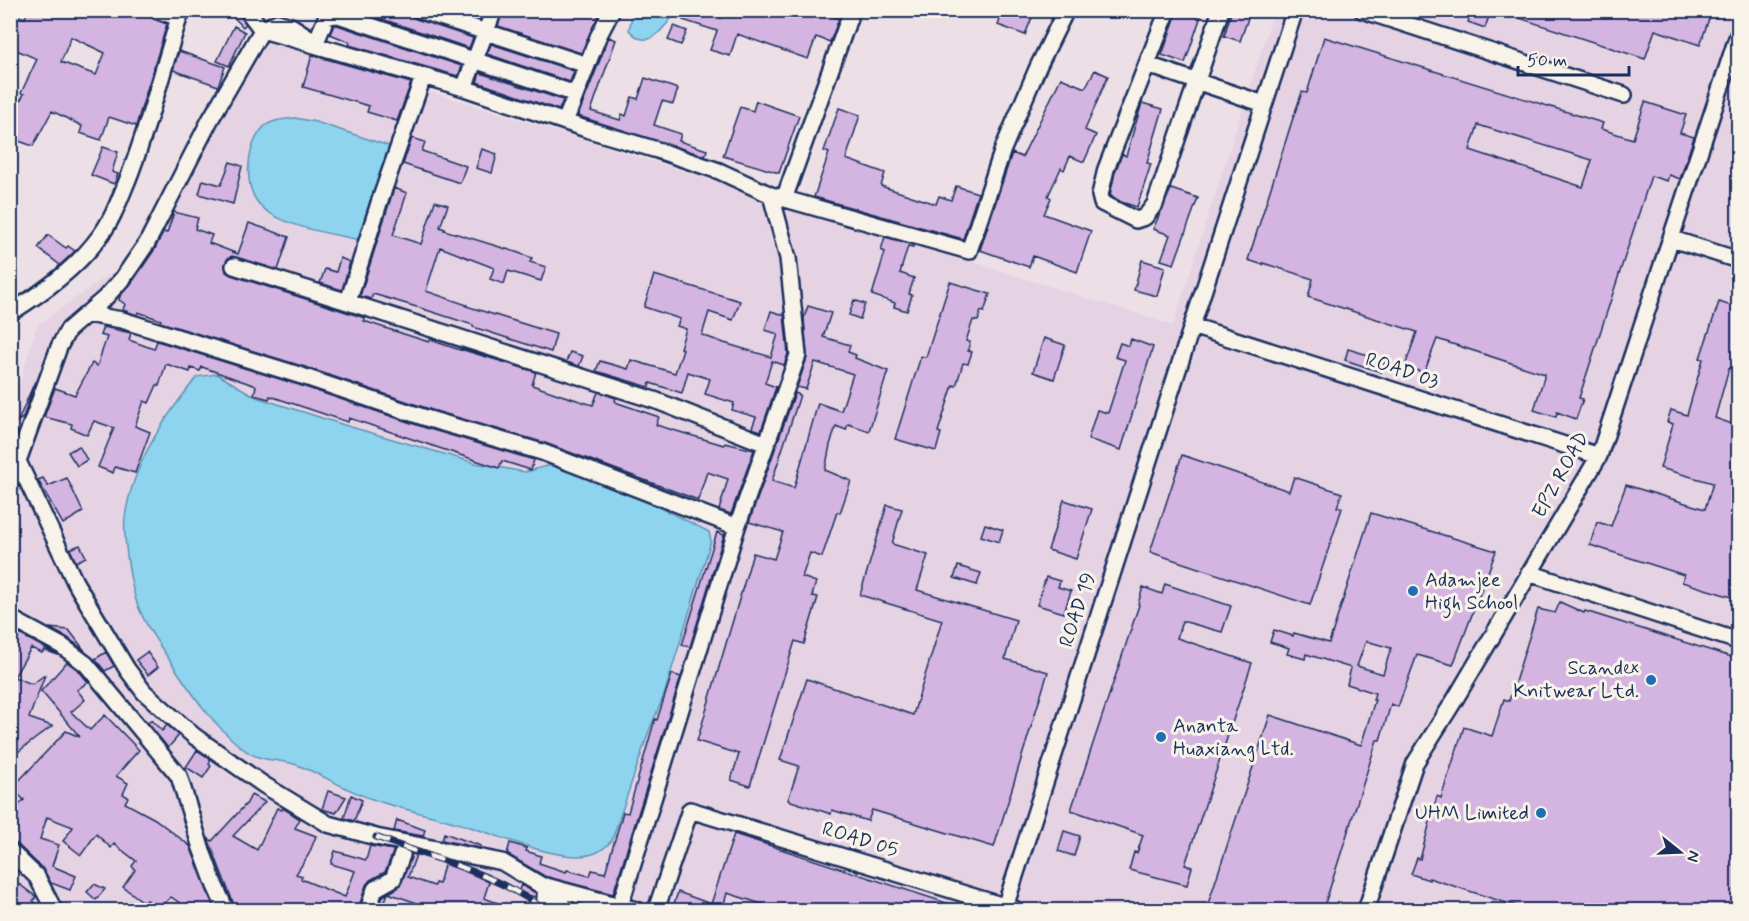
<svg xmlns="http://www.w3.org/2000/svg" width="1749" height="921" viewBox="0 0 1749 921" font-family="Mynerve,sans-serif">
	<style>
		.built { fill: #e5d3e4 }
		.water { fill: #8ed4ef; stroke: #6092b5; stroke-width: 1.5 }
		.building { fill: #d4b4e0; stroke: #1b2f5e; stroke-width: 1.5; fill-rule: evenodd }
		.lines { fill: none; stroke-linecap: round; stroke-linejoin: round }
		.minor-casing { stroke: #1b2f5e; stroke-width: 20 }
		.minor { stroke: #f7f3e8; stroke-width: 15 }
		.rail-casing { stroke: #1b2f5e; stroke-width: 7 }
		.rail { stroke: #f7f3e8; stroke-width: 4.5; stroke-dasharray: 14; stroke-linecap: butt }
		.poi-dot { fill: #1f6fb2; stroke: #f7f3e8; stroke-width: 2 }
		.labels { text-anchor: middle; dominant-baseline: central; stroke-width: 6; stroke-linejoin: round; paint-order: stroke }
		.street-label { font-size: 20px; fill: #1b2f5e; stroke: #f7f3e8 }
		.poi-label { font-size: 20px; fill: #1b2f5e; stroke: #f7f3e8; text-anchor: start }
	</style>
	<rect width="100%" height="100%" fill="#ece0e6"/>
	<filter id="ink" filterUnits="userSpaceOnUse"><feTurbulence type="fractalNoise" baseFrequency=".0167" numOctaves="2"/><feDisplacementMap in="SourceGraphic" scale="12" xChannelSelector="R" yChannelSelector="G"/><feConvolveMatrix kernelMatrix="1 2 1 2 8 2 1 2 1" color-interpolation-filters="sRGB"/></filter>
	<g filter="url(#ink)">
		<path class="built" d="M1274,11H1738V910H11L10,416L37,325L120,267L251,35L1173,325Z"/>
		<path class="water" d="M633,11V10L677,11C664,26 650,54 629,30Z
			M295,118L316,122L389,146L360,240C332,234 291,228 268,212C242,195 244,151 262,129C269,120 285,119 295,118Z
			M217,374L256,397L344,425L475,463L525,472C537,470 544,464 556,466C585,469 613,486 638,498C662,509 686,520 709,532L711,541L664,695L649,731L612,840C602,852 593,856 577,856C545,855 507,839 476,829C442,817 406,811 372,799C346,790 323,775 297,765C277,758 260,763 242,748C213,725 193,695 173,665C158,643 140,619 134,593C129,575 123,534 125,517C133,463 164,418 197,377Z"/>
		<path class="building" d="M28,10H95L108,16L110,10H128L143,16L144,10H147L153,19L167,24L136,126L109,117L101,140L80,133L82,126L52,111L33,146L10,138V118L24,94L21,93L37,59L10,47L15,31L10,30V13L25,18ZM71,37L105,53L96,75L61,62Z
			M227,10H237L246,24L243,27Z
			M355,10L409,11L411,16L416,19L473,38L469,48Z
			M452,10H483L480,20Z
			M503,10H601L581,53L498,26Z
			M686,10H700L721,18L723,10H816L839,19L830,42L816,37L808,59L737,34L730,56L710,50L717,31L683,20Z
			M1004,10H1035L1025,35L998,25Z
			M1178,10H1203L1185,63L1162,55Z
			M1232,10H1251L1240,41L1224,36Z
			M1472,10H1491L1485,28L1468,22Z
			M1504,10H1712L1700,45L1655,30L1645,59L1504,13Z
			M334,25H337L462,66L458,76L349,45L350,42L330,34Z
			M234,26L245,32L229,66L217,61Z
			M674,26L687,31L681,45L668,40Z
			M609,37L616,40L591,111L620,120L622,114L626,116L632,97L638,99L645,78L678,89L673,104L662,101L654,125L681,134L679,141L707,150L705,156L578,116Z
			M1324,37L1603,123L1601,129L1633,139L1645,102L1686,115L1680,133L1694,137L1680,179L1669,175L1667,181L1651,176L1579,398L1583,399L1576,419L1557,412L1556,417L1534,410L1545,374L1437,339L1424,373L1405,366L1417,332L1308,297L1313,279L1263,263V265L1248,260L1292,121L1302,92L1307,93ZM1478,125L1592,160L1583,187L1470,150Z
			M491,44L574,71L570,82L487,54Z
			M179,51L225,67L218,86L173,70Z
			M312,55L411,83L397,121L367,112L369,106L303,87Z
			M1095,70L1108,76L1085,130L1096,135L1084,162L1070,156L1064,170L1061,168L1048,196L1051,198L1044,214L1091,231L1077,272L1033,256L1029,267L980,250L1012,153L1022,157L1061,78L1085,88Z
			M480,73L563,100L559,110L477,82Z
			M756,101L799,116L779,173L723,156L740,107L753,111Z
			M1142,103L1163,109L1147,163L1151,164L1137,207L1121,202L1110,195L1115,172L1122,154L1126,156Z
			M839,108L860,115L846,159L885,173L881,186L936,204L939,196L951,200L956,186L978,193L963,239L814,197L829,153L824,151Z
			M412,138L425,142L422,151L466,166L460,183L403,164Z
			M103,147L118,152L112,172L118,174L114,184L91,175Z
			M482,149L497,154L492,173L476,168Z
			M230,162L242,166L233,204L199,194L203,180L221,185Z
			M394,188L407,193L393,235L421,244L435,201L448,205L440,227L445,229L444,230L516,252L532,258L530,262L546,267L541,281L508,271L504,284L490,279L494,268L440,247L426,291L467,305L466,306L556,334L551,352L473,327V325L420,308L373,294L371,299L360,296Z
			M1171,189L1198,198L1174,264L1161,260L1170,235L1153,229Z
			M174,212L198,218L195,229L212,235L209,243L238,254L249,223L289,237L278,270L232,256L228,258L225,264L226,272L231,275L365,318L364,321L385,328L429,342L430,340L460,350V349L536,372L532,385L561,395L593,405L598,392L616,398L615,401L618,403L659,417L656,425L724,445L725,443L754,450L731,514L719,510L728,479L707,472L698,500L545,443L432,410L305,367L160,322L161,320L138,312L137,315L123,310L125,304L119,300L120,296L131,284L155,249L163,232L167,233Z
			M48,235L66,248L68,246L75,251L60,265L38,248Z
			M885,237L913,245V247L908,246L900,273L914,278L909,294L912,295L907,311L894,307L895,303L872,295L885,252L881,250Z
			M340,258L350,262L342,290L320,283L325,269L336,272Z
			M1142,260L1165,267L1157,296L1134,290Z
			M654,275L740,301L733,320L709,312L702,335L724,343L771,357L778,334L765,330L771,311L784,315L788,354L784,365L772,361L765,383L776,387L761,431L752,428L756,417L732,410L734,403L705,394L710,379L688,372L682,393L650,383L649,387L596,371L600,361L628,369L631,360L675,373L683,349L680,348L686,329L677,326L680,319L644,307Z
			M950,282L990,294L984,312L981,311L978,321L973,320L966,341L970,342L968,351L972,352L968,364L963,363L956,386L953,385L938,432L941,433L936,451L895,439L921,356L926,357Z
			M854,300L865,304L860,319L849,315Z
			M1719,302L1738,308V371L1729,368L1715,418L1738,426V599L1682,582L1684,575L1590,545L1597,522L1611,526L1626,485L1705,509L1713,483L1660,468L1673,424L1667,422L1671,410L1687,415L1703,359L1700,358Z
			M808,306L831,313L823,337L850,345L848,352L856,355L855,358L888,371L869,431L848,424L846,430L836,426L830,445L825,470L851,481L840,513L837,512L822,557L810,553L802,577L816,582L812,596L818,597L804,644L795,641L750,786L731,780L739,754L697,741L753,553L774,559L783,532L749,522L795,393L800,395L772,481L794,488L818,403L841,411L853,374L815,362L806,389L797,387L807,358L804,318Z
			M103,327L131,333L129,340L154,349L157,341L299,385L426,428L534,460L531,470L502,461L499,468L349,418L348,422L270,396L269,399L254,395L256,386L202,367L200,371L191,368L190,372L166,364L159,386L157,385L149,403L144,401L135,426L150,432L135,473L115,467L113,473L98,467L114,428L94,421L87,435L71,428L72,424L44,417L55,388L75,395L92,363L97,366L107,337L100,335Z
			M1044,338L1065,345L1054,379L1033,372Z
			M1131,339L1153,347L1121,450L1088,439L1097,410L1108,413L1125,360L1115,357L1120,343L1129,346Z
			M1348,349L1385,360L1381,372L1345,360Z
			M570,352L583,356L579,366L566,362Z
			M35,381L23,418L18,421Z
			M79,446L87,460L77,466L68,452Z
			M1182,455L1289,491L1294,477L1342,493L1337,507L1342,508L1310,605L1150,552Z
			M43,478L48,486L67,478L83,512L63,524L38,480Z
			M1064,500L1092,509L1076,559L1048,550Z
			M887,505L902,509L892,544L928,555L917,590L1016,620L1005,659L1048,672L994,847L872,810L868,821L832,810L831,814L788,800L799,766L780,760L807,679L913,715L942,620L860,595Z
			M1371,513L1496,551L1453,665L1417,655L1398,707L1391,704L1380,740H1377L1323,910H1206L1270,715L1361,745L1375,700H1373L1375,693L1347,684L1351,668L1306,654L1305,659L1287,654L1289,648L1270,642L1274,630L1293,636L1294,633L1329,643ZM1366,641L1391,648L1383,674L1357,666Z
			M985,524L1003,530L999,542L981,536Z
			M717,532L724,535L690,647L682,645Z
			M80,545L86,557L76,562L70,549Z
			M958,566L981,573L977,585L954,578Z
			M1046,577L1060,581L1058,587L1071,591L1064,613L1037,605Z
			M1165,584L1231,606L1222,632L1182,621L1177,638L1252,663L1185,865L1192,867L1187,885L1129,870L1134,852L1137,853L1143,835L1071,810L1139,605L1138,604L1143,587L1162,594Z
			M1560,602L1584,613L1585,611L1738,659V910H1528L1429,878V880L1411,874L1417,858L1420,859L1437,796L1441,798L1464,727L1492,736L1504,699L1509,701L1538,609L1555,613Z
			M49,628L69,630L85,651L68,638Z
			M10,629L58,655L44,650L42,653L31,648L14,677L32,684L45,675L29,718L52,726L10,758Z
			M106,652L114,666L105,671L95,659Z
			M147,652L158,667L148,675L136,660Z
			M67,662L79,671L88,682L77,690L85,700L71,712L90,730L105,715L139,750L116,776L128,783L123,794L128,797L125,803L155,819L190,846L216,910H190L171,897L157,910L147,900L145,903L123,887L135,870L132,866L136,861L114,844L111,848L96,834L81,855L63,841L73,827L47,817L40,839L59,845L52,866L76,876L70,890L51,883L44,870L17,844L10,842V831L19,805L24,800L12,788L66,731L80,737L41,691Z
			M672,674L681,677L613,894L546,877L507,854L510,843L527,848L526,851L541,856L539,863L566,872L567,870L590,876L592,870L605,873L623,812L628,813L655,719L657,720Z
			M151,720L162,731L167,725L179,735L168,748L148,723Z
			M197,750L211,760L209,764L211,766L203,778L186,767Z
			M328,791L346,797L336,813L322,809Z
			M251,795L265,802L233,836L257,850L277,808L282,810L283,808L300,819L295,828L316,836L309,854L296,874L302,876L301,879L345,897L355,871L331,864L335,851L366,860L370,846L394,850L385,872L370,880L366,885L358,910H236L208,838L212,841L247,803Z
			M351,795L362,800L354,821L344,818Z
			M397,820L425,830L423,836L394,831Z
			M1064,831L1080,836L1074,856L1058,851Z
			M444,833L481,846L480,848L442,840Z
			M734,834L962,908V910H781L727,893L723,908L725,910H672L678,892L711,904Z
			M412,854L416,855L408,877L434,886L435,883L439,884L445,861L489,882L484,898L515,909V910H410L414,902L388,893L382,910H378L383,896L398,888L402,882Z
			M10,877L36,897L33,901L43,910H10Z
			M94,884L105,889L96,900L87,892Z
			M521,885L536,893L535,897L518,892Z
			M574,904L599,910H576Z"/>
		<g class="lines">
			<defs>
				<path id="minor" d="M157,10L179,18
					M247,10L262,30L464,88L586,129L657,150L719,171L771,195
					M419,10L587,65
					M1168,10L1106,169L1100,195L1102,203L1136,220L1145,217L1155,204L1221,10
					M1362,10L1624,95
					M1148,65L1264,104
					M423,77L379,203L348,302L657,401L766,444
					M464,88L494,10
					M565,122L598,37L612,10
					M784,199L852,10
					M1672,239L1738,260
					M234,266L348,302
					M10,313C43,292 77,268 100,236C113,219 120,198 128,179C149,126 162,71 179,18L183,10
					M86,314L122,320L302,376L429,419L542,452L737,527
					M1192,326L1599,456
					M10,439L15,455L75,582L127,669L144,692L194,736L264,785L328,824L376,837L502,862L544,887L567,910
					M10,483L59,347L68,330L105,298L123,278L147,243L210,120L262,30L277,22L291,26L316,42L327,16L338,15L576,94
					M1529,573L1738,641
					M10,618L62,646L86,664L179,776L201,848L215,886L226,910
					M10,851L37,877L54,910
					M1005,907L1192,326L1295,10
					M368,910L375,889L393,879L402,855
					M544,910L546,886L620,906
					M637,910L620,906L737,527L798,355L788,258L771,195L969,251L1003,149L1038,67L1066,10
					M656,910L690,810L1017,910
					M1366,910L1415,763L1454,701L1599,456L1738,35"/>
			</defs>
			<use href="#minor" class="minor-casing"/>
			<use href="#minor" class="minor"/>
			<defs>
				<path id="rail" d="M376,837C434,859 495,873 545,910"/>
			</defs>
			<use href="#rail" class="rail-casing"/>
			<use href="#rail" class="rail"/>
		</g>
	</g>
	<g class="poi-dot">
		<circle cx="1413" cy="591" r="6"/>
		<circle cx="1651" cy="680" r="6"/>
		<circle cx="1161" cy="737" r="6"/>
		<circle cx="1541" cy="813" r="6"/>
	</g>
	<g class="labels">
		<g class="street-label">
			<text transform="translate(1402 371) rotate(18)">ROAD 03</text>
			<text transform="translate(1561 475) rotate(-61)">EPZ ROAD</text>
			<text transform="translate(1078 610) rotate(-72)">ROAD 19</text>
			<text transform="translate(860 840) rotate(17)">ROAD 05</text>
		</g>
		<g class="poi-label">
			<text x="1425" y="580">Adamjee<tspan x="1425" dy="23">High School</tspan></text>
			<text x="1639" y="668" text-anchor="end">Scandex<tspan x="1639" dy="23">Knitwear Ltd.</tspan></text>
			<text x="1173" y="726">Ananta<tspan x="1173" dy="23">Huaxiang Ltd.</tspan></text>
			<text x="1529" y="813" text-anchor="end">UHM Limited</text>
		</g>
	</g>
	<rect width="1749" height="921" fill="none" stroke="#f7f3e8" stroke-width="36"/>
	<rect x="18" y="18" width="1713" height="885" fill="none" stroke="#1b2f5e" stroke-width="2" filter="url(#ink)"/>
	<g transform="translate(1680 852) rotate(108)" stroke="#f7f3e8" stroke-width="4.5" paint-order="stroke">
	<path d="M0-4.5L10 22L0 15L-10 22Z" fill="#1b2f5e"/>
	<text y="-9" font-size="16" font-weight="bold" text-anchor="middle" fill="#1b2f5e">N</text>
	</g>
	<path d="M1518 66v9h111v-9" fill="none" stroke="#1b2f5e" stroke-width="3"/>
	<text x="1527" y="66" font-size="18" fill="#1b2f5e" stroke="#f7f3e8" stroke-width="4.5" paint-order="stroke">50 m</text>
</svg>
